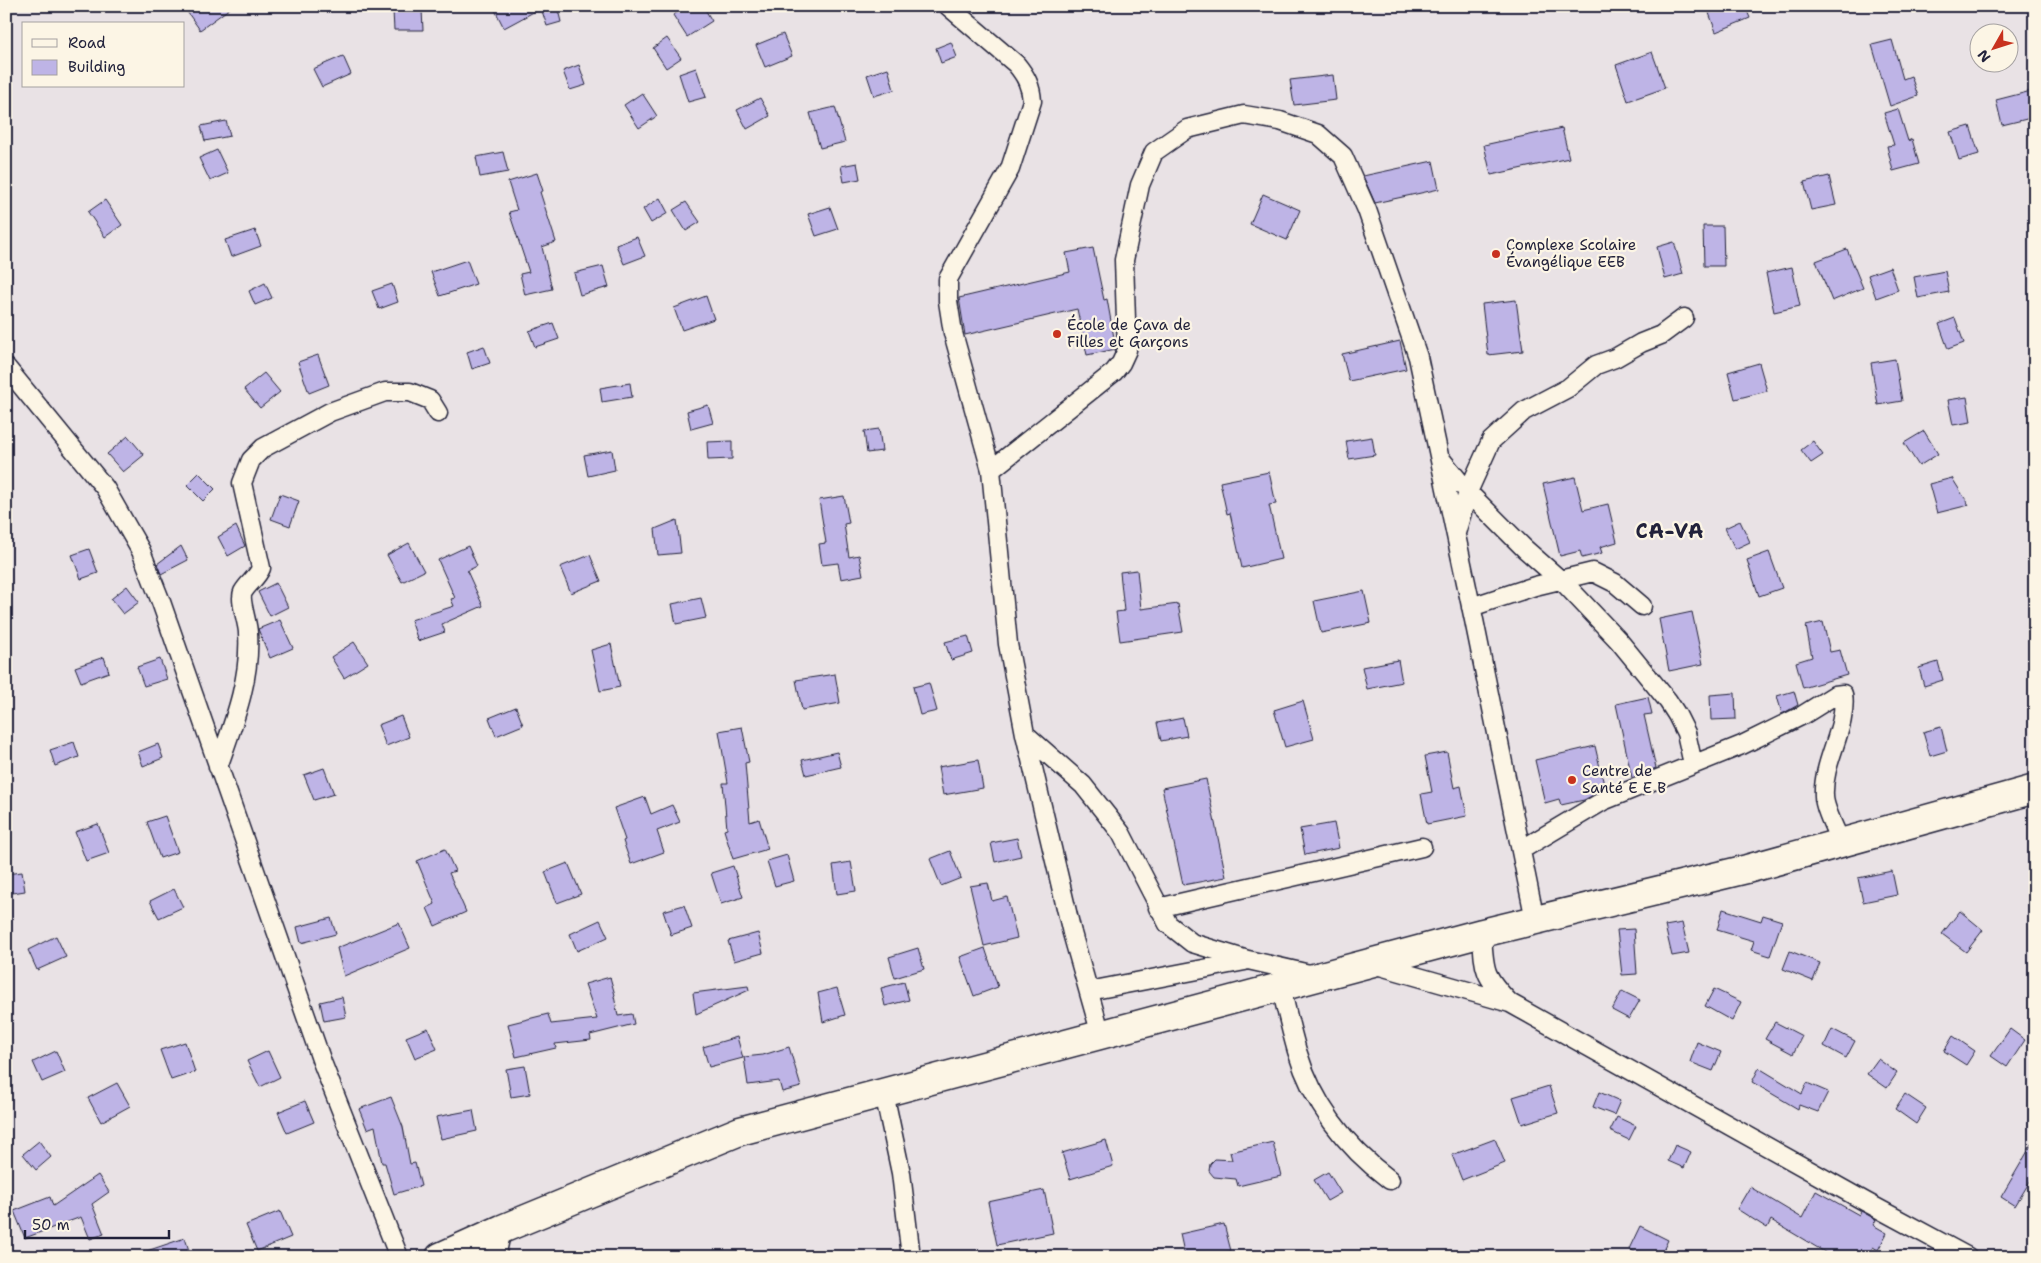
<svg xmlns="http://www.w3.org/2000/svg" width="2041" height="1263" viewBox="0 0 2041 1263" font-family="'Shantell Sans',sans-serif">
	<style>
		.building { fill: #beb4e6; stroke: #22223b }
		.lines { fill: none; stroke-linecap: round; stroke-linejoin: round }
		.street-casing { stroke: #22223b; stroke-width: 21 }
		.primary-casing { stroke: #22223b; stroke-width: 31 }
		.street { stroke: #fcf5e5; stroke-width: 18 }
		.primary { stroke: #fcf5e5; stroke-width: 28 }
		.poi-dot { fill: #c8321e; stroke: #fcf5e5; stroke-width: 2 }
		.labels { text-anchor: middle; dominant-baseline: central; stroke-width: 4.5; stroke-linejoin: round; paint-order: stroke }
		.poi-label { font-size: 15px; fill: #22223b; stroke: #fcf5e5; text-anchor: start }
		.district-label { font-size: 20px; font-weight: bold; letter-spacing: 1px; fill: #22223b; stroke: #fcf5e5 }
	</style>
	<rect width="100%" height="100%" fill="#e9e2e5"/>
	<filter id="ink" filterUnits="userSpaceOnUse"><feTurbulence type="fractalNoise" baseFrequency=".02" numOctaves="2"/><feDisplacementMap in="SourceGraphic" scale="10" xChannelSelector="R" yChannelSelector="G"/><feConvolveMatrix kernelMatrix="1 2 1 2 8 2 1 2 1" color-interpolation-filters="sRGB"/></filter>
	<g filter="url(#ink)">
		<path class="building" d="M183,6H233L200,30Z
			M493,6H557L561,22L547,26L541,8L504,28Z
			M688,6H703L712,21L687,37L673,15Z
			M1725,6H1745L1750,18L1716,32L1709,13Z
			M422,10L423,30H394L393,11Z
			M783,34L792,56L765,67L756,45Z
			M667,38L681,58L666,68L653,48Z
			M1892,40L1903,79L1911,76L1918,96L1890,106L1872,45Z
			M951,42L957,57L941,63L936,48Z
			M1652,52L1665,88L1628,101L1616,65Z
			M343,56L351,74L322,87L313,69Z
			M579,65L586,85L570,90L563,71Z
			M696,68L706,97L688,102L679,74Z
			M888,68L894,90L874,96L867,75Z
			M1333,75L1336,100L1294,105L1290,80Z
			M2035,90V117L2002,125L1996,100Z
			M642,93L657,116L639,128L624,105Z
			M760,98L770,116L747,129L737,110Z
			M835,107L845,142L820,148L810,113Z
			M1898,109L1908,141L1912,139L1919,164L1893,171L1887,146L1894,145L1884,113Z
			M226,121L230,136L205,141L201,126Z
			M1970,126L1979,154L1959,160L1950,132Z
			M1562,128L1569,158L1491,175L1484,145Z
			M217,150L228,173L210,181L199,158Z
			M503,152L508,172L480,177L476,157Z
			M1433,161L1439,189L1375,203L1363,176Z
			M857,163L860,179L844,182L841,166Z
			M537,173L543,191L540,192L556,242L542,247L552,289L525,295L520,274L529,272L509,212L517,210L508,182Z
			M1829,176L1836,205L1811,210L1804,182Z
			M1263,194L1300,210L1287,240L1250,224Z
			M660,198L668,213L651,223L643,209Z
			M105,200L122,225L105,237L88,212Z
			M686,202L700,222L686,231L673,210Z
			M830,207L838,229L816,236L808,214Z
			M1703,226H1723L1724,266H1704Z
			M255,230L261,246L231,257L225,240Z
			M637,237L645,256L624,264L616,245Z
			M1674,242L1683,274L1665,279L1657,247Z
			M1093,248L1104,300L1107,299L1116,349L1087,355L1077,309L965,335L959,298L1070,272L1066,253Z
			M1847,249L1863,288L1832,301L1816,261Z
			M467,260L476,284L440,296L431,272Z
			M603,266L609,287L580,295L574,273Z
			M1792,267L1800,306L1774,312L1766,273Z
			M1890,267L1898,290L1876,298L1868,275Z
			M1945,271L1949,292L1918,298L1914,277Z
			M265,283L272,298L255,305L249,291Z
			M392,284L398,302L379,309L372,291Z
			M706,296L714,319L682,330L674,308Z
			M1516,300L1523,351L1488,355L1482,304Z
			M1955,318L1964,343L1948,349L1939,324Z
			M553,323L559,339L535,347L529,331Z
			M1400,341L1406,369L1349,381L1342,354Z
			M484,346L490,363L472,369L467,352Z
			M318,355L329,385L309,393L298,362Z
			M1895,359L1902,401L1878,405L1871,363Z
			M1759,363L1767,391L1735,399L1728,372Z
			M264,373L280,392L260,408L244,389Z
			M630,383L632,397L602,402L600,388Z
			M1967,397L1971,422L1953,425L1948,400Z
			M708,405L713,423L691,429L687,411Z
			M879,429L882,451L867,453L864,431Z
			M1924,431L1938,454L1919,466L1904,443Z
			M128,436L144,455L123,472L107,454Z
			M1372,437L1375,455L1349,459L1346,441Z
			M732,441V459L708,460L707,442Z
			M1813,441L1823,455L1811,463L1801,450Z
			M612,450L615,470L588,476L584,455Z
			M1269,472L1276,504L1269,505L1281,559L1242,568L1230,513L1227,514L1220,482Z
			M199,473L215,489L203,501L187,485Z
			M1575,477L1583,510L1608,504L1617,542L1600,547L1602,553L1582,558L1580,551L1560,556L1543,484Z
			M1952,478L1969,505L1937,513L1929,484Z
			M280,494L299,501L290,526L271,519Z
			M844,496L849,523L844,524L849,557L859,555L863,575L841,579L838,563L822,565L819,544L826,543L819,500Z
			M677,520L681,553L658,555L655,529Z
			M1740,521L1750,542L1735,549L1725,528Z
			M236,526L245,546L228,556L218,537Z
			M409,543L424,571L402,582L387,555Z
			M181,546L188,560L161,574L157,564Z
			M468,546L477,566L467,571L483,606L442,624L445,632L418,641L411,620L454,606L451,599L455,598L438,560Z
			M89,549L98,573L81,579L72,555Z
			M1769,552L1782,588L1759,596L1747,560Z
			M590,555L601,581L571,593L560,567Z
			M1137,570L1141,609L1178,604L1183,632L1120,641L1116,612L1124,611L1120,572Z
			M276,583L288,607L270,616L258,592Z
			M127,586L139,602L123,614L111,599Z
			M1364,591L1371,623L1321,633L1314,601Z
			M701,598L706,618L676,624L672,604Z
			M1692,612L1703,664L1669,671L1659,619Z
			M280,620L293,648L270,658L258,629Z
			M1823,622L1830,652L1840,650L1847,675L1803,688L1796,662L1812,657L1806,626Z
			M968,636L973,653L951,660L945,642Z
			M354,642L368,663L344,678L331,657Z
			M611,644L620,687L600,691L591,650Z
			M104,657L109,672L81,682L75,667Z
			M160,659L167,679L144,686L137,667Z
			M1398,660L1402,682L1367,689L1362,667Z
			M1938,662L1943,680L1924,686L1919,668Z
			M835,674L840,703L802,710L796,680Z
			M929,683L937,711L920,715L913,687Z
			M1794,691L1798,705L1782,714L1777,696Z
			M1735,693L1736,719L1711,720L1710,695Z
			M1648,697L1652,714L1644,715L1656,768L1632,778L1616,704Z
			M1303,701L1314,739L1285,747L1274,710Z
			M516,707L523,725L496,736L489,718Z
			M401,716L409,737L386,746L378,725Z
			M1183,718L1187,736L1161,741L1157,723Z
			M742,727L749,762L745,763L750,822L759,819L768,849L733,859L724,830L727,829L723,783H728L719,731Z
			M1941,727L1947,751L1930,756L1923,732Z
			M74,742L79,757L55,766L50,750Z
			M158,744L163,758L143,766L138,752Z
			M1595,746L1605,789L1584,800L1561,805L1559,799L1545,803L1535,760Z
			M837,752L841,767L806,775L802,760Z
			M1447,752L1454,788L1461,786L1467,816L1427,824L1421,794L1432,792L1425,756Z
			M978,760L983,788L943,795L938,767Z
			M324,768L334,794L314,800L304,775Z
			M1206,779L1226,877L1183,885L1162,788Z
			M645,797L651,814L672,805L680,822L657,831L664,852L631,864L623,841L625,840L614,808Z
			M165,816L178,852L160,858L147,822Z
			M1334,823L1339,848L1305,855L1300,829Z
			M98,824L109,853L86,861L75,832Z
			M1017,838L1021,856L995,862L991,843Z
			M445,849L455,871L449,873L466,912L435,926L427,908L435,904L417,861Z
			M950,851L961,878L941,886L930,859Z
			M787,855L794,881L775,886L767,861Z
			M851,862L856,891L837,894L833,865Z
			M568,863L581,894L557,903L545,872Z
			M733,866L743,897L721,904L711,873Z
			M1892,871L1897,895L1863,902L1858,878Z
			M22,872L25,891L6,894V874Z
			M988,883L992,901L1007,897L1017,938L984,946L970,886Z
			M174,889L183,907L159,918L150,901Z
			M684,905L692,928L671,935L663,911Z
			M1723,909L1761,921L1763,915L1782,921L1770,956L1751,950L1754,941L1717,930Z
			M1960,911L1983,930L1966,952L1942,934Z
			M331,918L336,934L301,943L297,927Z
			M600,920L608,937L577,951L570,934Z
			M399,923L410,948L344,976L337,948Z
			M1682,923L1689,953L1672,956L1665,926Z
			M1634,929L1637,974L1622,975L1617,930Z
			M758,933L763,953L734,961L728,941Z
			M56,936L66,957L37,970L28,950Z
			M918,948L924,969L895,978L889,957Z
			M985,948L998,987L974,996L960,957Z
			M1790,951L1820,963L1813,981L1783,969Z
			M610,977L615,995L614,996L618,1016L632,1014L634,1024L590,1035L591,1040L555,1044L556,1048L516,1057L508,1024L548,1014L551,1024L597,1019L585,984Z
			M904,982L909,1000L885,1006L881,988Z
			M748,986L749,990L696,1014L693,993Z
			M837,988L845,1015L823,1022L818,993Z
			M1714,989L1741,1002L1732,1021L1705,1006Z
			M1622,991L1640,1000L1629,1019L1612,1010Z
			M342,997L346,1017L324,1021L320,1002Z
			M1775,1022L1802,1036L1793,1054L1765,1039Z
			M428,1028L437,1049L415,1058L406,1037Z
			M1832,1029L1855,1041L1846,1058L1824,1046Z
			M2010,1029L2025,1040L2007,1067L1991,1056Z
			M1953,1036L1975,1051L1966,1065L1944,1051Z
			M737,1037L743,1058L709,1067L703,1047Z
			M185,1042L195,1072L171,1080L160,1050Z
			M1697,1042L1721,1052L1713,1071L1690,1062Z
			M789,1047L801,1087L782,1092L779,1081L748,1085L744,1057L763,1055Z
			M56,1051L65,1072L42,1082L33,1062Z
			M268,1051L280,1077L260,1087L247,1061Z
			M1878,1059L1897,1073L1887,1088L1867,1074Z
			M525,1066L530,1094L511,1097L506,1069Z
			M1759,1068L1802,1094L1807,1083L1828,1092L1818,1112L1799,1105L1798,1109L1752,1082Z
			M117,1083L130,1106L101,1122L88,1098Z
			M1549,1086L1558,1113L1522,1124L1513,1097Z
			M1599,1092L1620,1101L1614,1115L1593,1107Z
			M1905,1094L1926,1108L1916,1124L1895,1109Z
			M391,1097L403,1127L410,1164L415,1163L421,1186L394,1194L385,1163H382L375,1126L367,1129L359,1109Z
			M305,1101L314,1122L287,1133L278,1112Z
			M473,1110L477,1131L441,1139L436,1117Z
			M1617,1117L1636,1126L1629,1140L1610,1131Z
			M1495,1139L1505,1163L1462,1180L1452,1155Z
			M2035,1139V1173L2015,1206L2001,1197Z
			M1106,1140L1113,1166L1070,1179L1062,1153Z
			M39,1141L51,1157L36,1170L23,1154Z
			M1273,1142L1281,1176L1238,1186L1236,1179L1214,1177L1209,1171L1210,1164L1215,1159L1232,1160L1230,1152Z
			M1675,1145L1691,1152L1684,1168L1668,1161Z
			M1328,1172L1341,1193L1327,1201L1314,1180Z
			M98,1175L109,1192L92,1204L104,1234L90,1239L81,1217L25,1238L14,1211L50,1197L53,1206Z
			M1750,1187L1802,1218L1816,1191L1859,1215L1861,1211L1875,1219L1876,1220L1873,1225L1887,1233L1878,1250L1873,1247L1867,1257H1833L1771,1220L1767,1228L1737,1209Z
			M1044,1190L1053,1233L997,1245L988,1202Z
			M280,1211L291,1237L257,1251L246,1225Z
			M1224,1224L1231,1251L1206,1257H1185L1180,1234Z
			M1640,1226L1668,1240L1660,1257H1645L1629,1249Z
			M185,1238L191,1257H139L138,1254Z"/>
		<g class="lines">
			<defs>
				<path id="street" d="M948,6L1016,64C1026,76 1031,86 1032,101L1010,169L948,279V301L953,333L991,470L1008,644L1025,734L1072,933L1101,1035
					M6,367L105,488L141,551L161,602L322,1062L399,1257
					M1440,458L1468,492L1525,549L1566,585L1619,641L1668,701L1677,715L1686,733L1693,764
					M991,470L1114,372L1121,363L1127,350L1124,260L1140,185L1154,152L1187,129L1244,115L1280,121L1318,134L1343,156L1367,210L1418,357L1474,620L1535,920
					M1456,533L1468,492L1491,441L1524,411L1568,388L1596,365L1615,358L1641,343L1661,335L1684,318
					M1471,607L1535,586L1593,572L1615,583L1642,606
					M1025,734L1083,785L1121,833L1168,924L1192,943L1248,960L1314,975
					M218,767C233,724 251,680 248,633C248,623 239,600 243,592C248,583 257,578 261,568L242,483L251,460L263,448L330,412L385,392H410L430,400L438,413
					M1521,850L1603,801L1742,745L1803,715L1835,695L1843,694C1848,728 1822,761 1824,796C1824,808 1836,831 1841,843
					M1158,908L1422,847
					M1482,933C1484,970 1483,975 1510,1003
					M1373,964L1510,1003L1866,1202L1968,1257
					M1281,987C1286,1009 1291,1030 1297,1051C1313,1104 1346,1147 1390,1180
					M1089,991L1245,961
					M884,1093L901,1173L911,1257
					M496,1257L502,1229"/>
				<path id="primary" d="M440,1257L502,1229L740,1131L1482,933L1747,869L2035,789"/>
			</defs>
			<use href="#street" class="street-casing"/>
			<use href="#primary" class="primary-casing"/>
			<use href="#street" class="street"/>
			<use href="#primary" class="primary"/>
		</g>
	</g>
	<g class="poi-dot">
		<circle cx="1496" cy="254" r="5"/>
		<circle cx="1057" cy="334" r="5"/>
		<circle cx="1572" cy="780" r="5"/>
	</g>
	<g class="labels">
		<g class="poi-label">
			<text x="1506" y="245">Complexe Scolaire<tspan x="1506" dy="17">Évangélique EEB</tspan></text>
			<text x="1067" y="325">École de Çava de<tspan x="1067" dy="17">Filles et Garçons</tspan></text>
			<text x="1582" y="771">Centre de<tspan x="1582" dy="17">Santé E E B</tspan></text>
		</g>
		<g class="district-label">
			<text x="1670" y="531">CA-VA</text>
		</g>
	</g>
	<rect width="2041" height="1263" fill="none" stroke="#fcf5e5" stroke-width="25"/>
	<rect x="12" y="12" width="2016" height="1238" fill="none" stroke="#22223b" stroke-width="2" filter="url(#ink)"/>
	<rect x="22" y="22" width="162" height="65" fill="#fcf5e5" stroke="#a5a1a1"/>
	<rect x="32" y="39" width="25" height="8" fill="#fcf5e5" stroke="#a5a1a1"/>
	<text x="68" y="48" font-size="15" fill="#22223b">Road</text>
	<rect x="32" y="60" width="25" height="15" fill="#beb4e6" stroke="#a5a1a1"/>
	<text x="68" y="72" font-size="15" fill="#22223b">Building</text>
	<g transform="translate(1994 48) rotate(231)"><circle r="24" fill="#fcf5e5" stroke="#a5a1a1"/>
	<path d="M0-4L9 19L0 12L-9 19Z" fill="#c8321e"/>
	<text y="-8" font-size="14" font-weight="bold" text-anchor="middle" fill="#22223b">N</text>
	</g>
	<path d="M25 1230v8h144v-8" fill="none" stroke="#22223b" stroke-width="2.5"/>
	<text x="32" y="1230" font-size="15" fill="#22223b" stroke="#fcf5e5" stroke-width="4" paint-order="stroke">50 m</text>
</svg>
